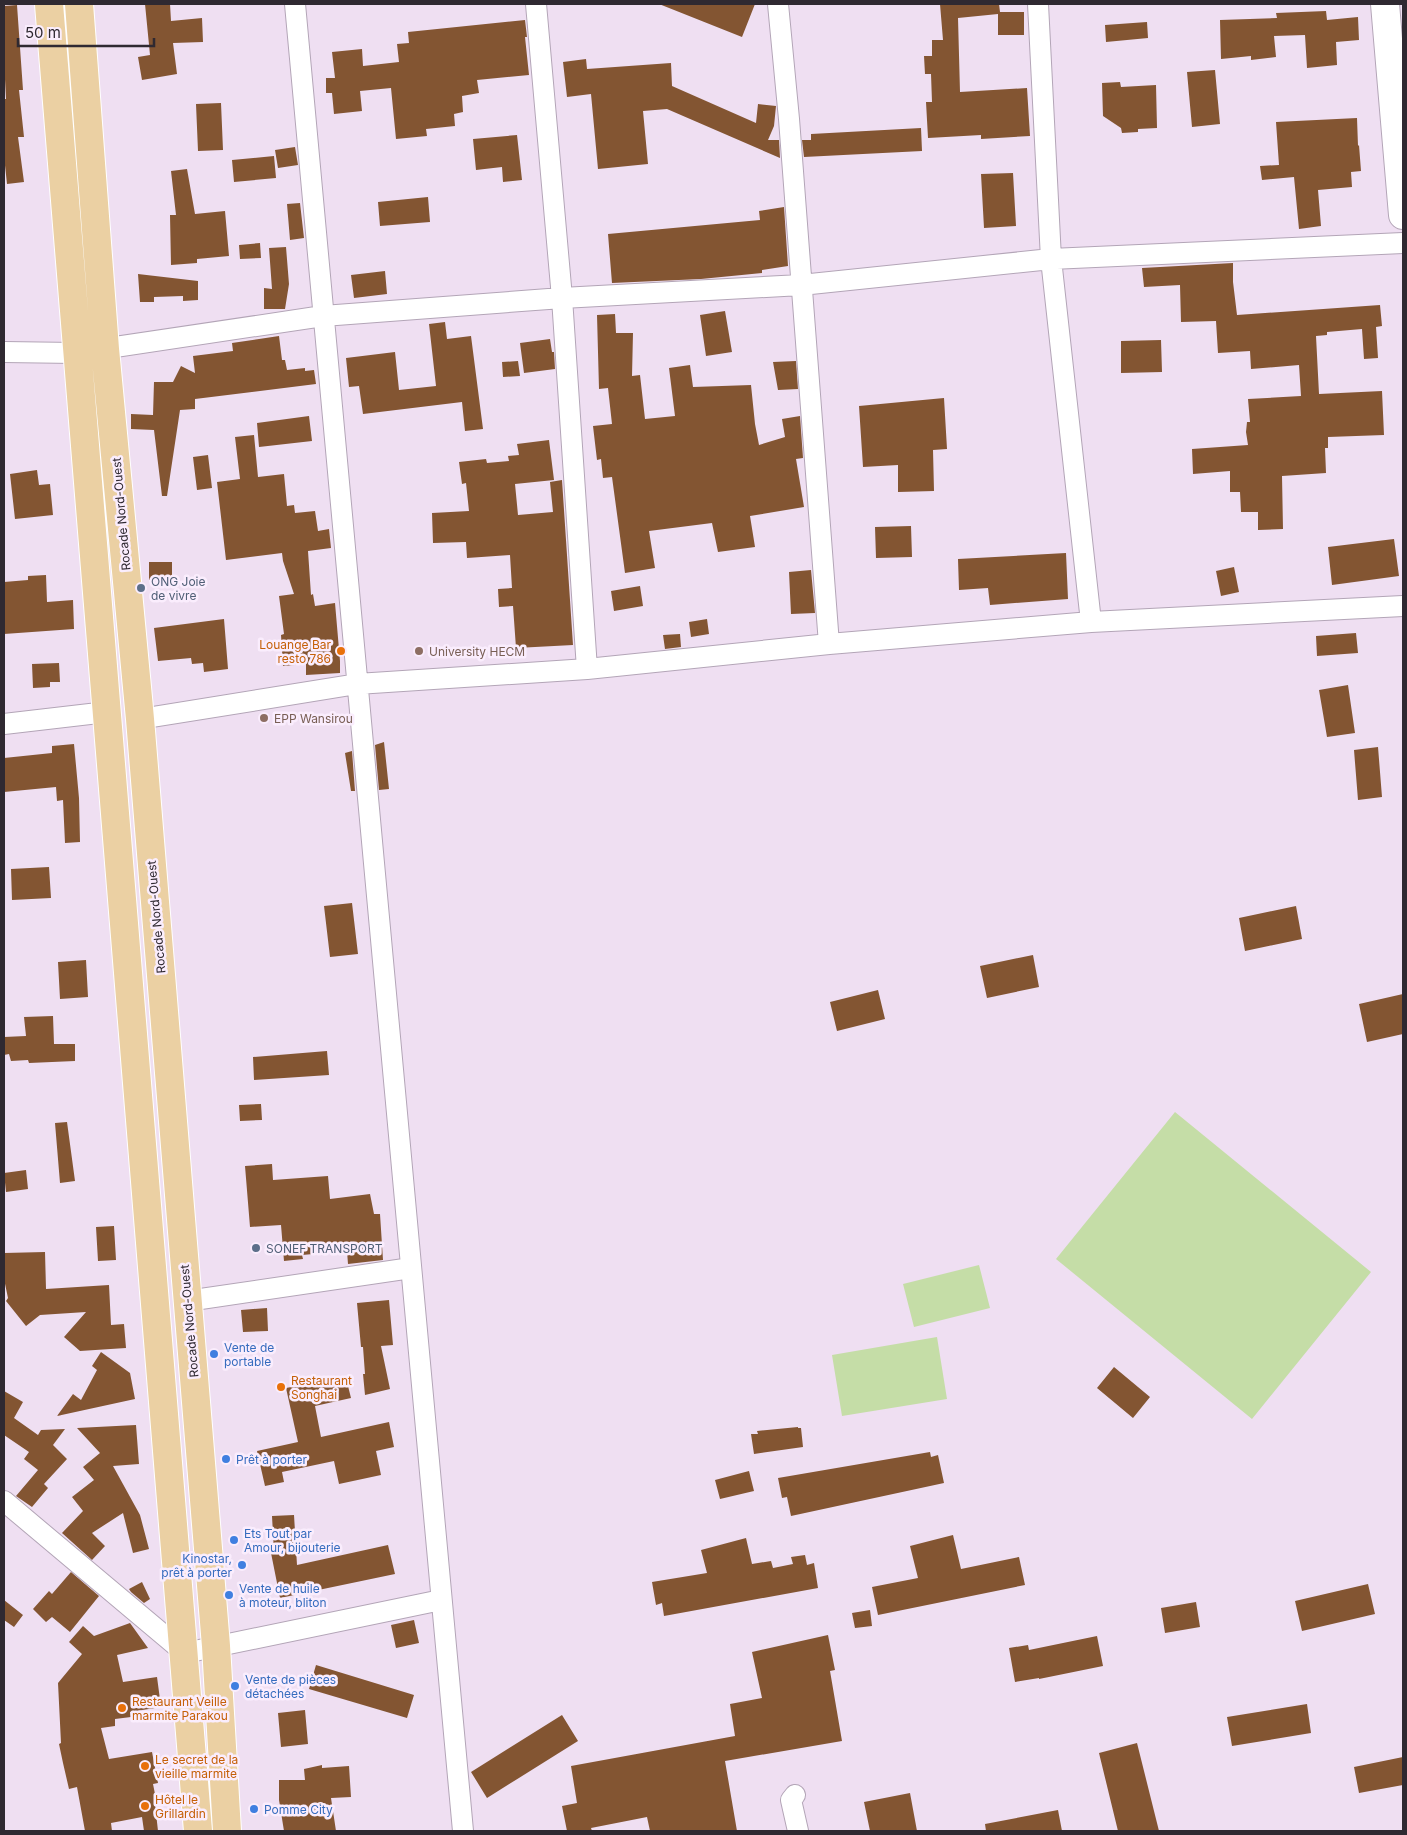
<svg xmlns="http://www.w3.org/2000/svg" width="1407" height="1835" viewBox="0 0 1407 1835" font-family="Inter,sans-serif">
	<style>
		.green { fill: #c5dda7 }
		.building { fill: #835532 }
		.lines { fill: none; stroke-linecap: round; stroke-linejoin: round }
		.street-casing { stroke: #b3a5b7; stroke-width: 22 }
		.secondary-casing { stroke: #b3a5b7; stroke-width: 30 }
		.primary-casing { stroke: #fff; stroke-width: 30 }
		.street { stroke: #fff; stroke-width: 20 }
		.secondary { stroke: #fff; stroke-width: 28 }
		.primary { stroke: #ebd0a3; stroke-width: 28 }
		.service-dot { fill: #5c6f8a; stroke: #faedfd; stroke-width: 2 }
		.food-dot { fill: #e8710a; stroke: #faedfd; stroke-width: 2 }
		.education-dot { fill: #8d6e63; stroke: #faedfd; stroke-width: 2 }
		.shop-dot { fill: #3f7fe0; stroke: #faedfd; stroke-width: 2 }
		.labels { text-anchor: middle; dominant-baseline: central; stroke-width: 5; stroke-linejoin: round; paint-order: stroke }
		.street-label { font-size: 12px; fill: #2f2931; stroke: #faedfd }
		.service-label { font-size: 12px; fill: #4e5e75; stroke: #faedfd; text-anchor: start }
		.food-label { font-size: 12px; fill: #c56008; stroke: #faedfd; text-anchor: start }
		.education-label { font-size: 12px; fill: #785e54; stroke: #faedfd; text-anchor: start }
		.shop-label { font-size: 12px; fill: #366cbe; stroke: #faedfd; text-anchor: start }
	</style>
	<rect width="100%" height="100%" fill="#efdff2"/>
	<path class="green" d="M1175,1112L1371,1272L1252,1419L1056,1259Z
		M979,1265L990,1308L914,1327L903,1284Z
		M937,1337L947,1399L842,1416L832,1355Z"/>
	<path class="building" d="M145,4H170L171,21L202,18L203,42L173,43L177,74L142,80L138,57L150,55Z
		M659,4H755L742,37Z
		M940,4H999L1000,12H1024V35H998V14L958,18L960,92L1027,88L1030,136L981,139V135L928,138L926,102H932L931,74H925L924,56H932V40H943Z
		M17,5L23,90H19L24,137H18L24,182L7,184L4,156V99H6L4,60V6Z
		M1326,11L1327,20L1358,17L1359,40L1336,42L1337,65L1307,68L1305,35L1274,36L1276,57L1251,60V56L1221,59L1220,20L1277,18L1276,13Z
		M525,20L527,37H525L529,75L477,80L479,93L462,96L463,112L454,114L455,126L426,129L427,136L396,139L391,88L360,91L362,111L334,114L332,93H326V78H335L332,52L362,49L363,66L399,62L397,44L409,43L408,32Z
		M1147,22L1148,38L1106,42L1105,25Z
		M586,59L587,69L671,63L672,86L756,123L758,104L776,106L774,126L768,140H779L780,158L667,109L643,111L648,164L598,169L591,94L567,97L563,62Z
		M1215,70L1220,124L1192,127L1187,72Z
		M1120,82L1121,87L1156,85L1157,128L1138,129V132L1122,133L1121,128L1103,116L1102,83Z
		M221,103L223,150L198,151L196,104Z
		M1357,118L1358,146L1359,145L1361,171L1351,172L1352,187L1318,190L1321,226L1299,229L1294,177L1262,180L1260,166L1279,165L1276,122Z
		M921,128L922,151L804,157L802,140H811V134Z
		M517,135L522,180L503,182L502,167L476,170L473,139Z
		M295,147L298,165L278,168L275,150Z
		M274,156L276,178L234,182L232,160Z
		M187,169L195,214L225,211L229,256L197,259V263L171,265L170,215H176L171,171Z
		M1013,173L1016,226L984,228L981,174Z
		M428,197L430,222L380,226L378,202Z
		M300,203L304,238L290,240L287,204Z
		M784,207L788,266L762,270V273L701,279L612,283L608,234L760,220L759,211Z
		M260,243L261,258L240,259L239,245Z
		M286,247L289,284L285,309H264V288L272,289L269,248Z
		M1233,263V282L1237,315L1380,305L1382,326L1376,327L1378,358L1364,359L1362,329L1327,332V335L1316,336L1319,394L1382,391L1384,435L1328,437V448H1325L1326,473L1282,476L1283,529L1258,530V512H1241L1240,492H1230V471L1193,474L1192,449L1248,445L1246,432L1247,422H1250L1248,399L1301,396L1299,365L1251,369L1250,351L1218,353L1216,321L1181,322L1180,285L1144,287L1142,268Z
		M385,271L387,294L354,298L351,275Z
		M138,274L198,281V300L183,301V296L154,297V302H140Z
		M725,311L732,352L706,356L700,315Z
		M615,314L616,333H633L632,376L640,375L645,419L675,416L669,368L690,365L693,387L751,385L755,424L759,445L785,437L782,419L800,416L803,458L796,459L804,507L750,516L755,547L718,552L712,523L649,531L655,568L625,573L612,477L603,478L601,459L597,460L593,426L612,424L608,388L599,389L597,315Z
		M445,322L447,339L471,336L483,429L465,431L462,402L363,414L359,386L349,387L346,358L395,352L399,390L436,386L429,324Z
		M279,336L282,360H285L287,370L305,368V371L314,370L316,384L195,399V409L180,410L167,496H162L154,430L131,429V414L153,415L154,382H173L181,366L195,373L193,356L233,351L232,343Z
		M550,339L552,352H554L555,369L524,373L520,343Z
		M1161,340L1162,372L1121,373V341Z
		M518,361L520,376L503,377L502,362Z
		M796,361L798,389L778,390L773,362Z
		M944,398L947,449L933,450L934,491L898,492V465L863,467L859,406Z
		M309,416L312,441L259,447L257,423Z
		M254,435L258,477L284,474L287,506L294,505L295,513L315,511L318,531L329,529L331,548L308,551L311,595L313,594L315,606L335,603L340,661V673L306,675V664L283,666L281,635L284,634L279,596L294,594L283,561L282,553L226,560L217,482L240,479L235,437Z
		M549,440L554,480L515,484L518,515L553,512L550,482L562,480L573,645L516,648L513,606L499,607L498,589L512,588L510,555L467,558L466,542L433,543L432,513L469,511L466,483L462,484L459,462L486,459L487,463L509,461L508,456L519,455L517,444Z
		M208,455L212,488L197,490L193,457Z
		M37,470L39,485L50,484L53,515L15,519L10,474Z
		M911,526L912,557L876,558L875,527Z
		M1394,539L1399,576L1332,585L1328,547Z
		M1066,553L1068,599L990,605L988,588L959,590L958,559Z
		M149,562H172V580H149Z
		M1234,567L1239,592L1221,596L1216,571Z
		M811,570L815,613L791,614L789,572Z
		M46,575L47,602L73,600L74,629L4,634V582L28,580V576Z
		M640,586L643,606L614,611L611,591Z
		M224,619L228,669L204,672L203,663L192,664L191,658L158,661L154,628Z
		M707,619L709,634L691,637L689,622Z
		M1356,633L1358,653L1317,656L1316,636Z
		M680,634L681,647L665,649L663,635Z
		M59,663L60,682H50V687L33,688L32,664Z
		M1348,685L1355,733L1327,737L1319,690Z
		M384,742L389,789L379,790L375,745Z
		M74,744L79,798L80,842L65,843L63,800L57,801L56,787L4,792V758L52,753V746Z
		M1378,747L1382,797L1358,800L1354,750Z
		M352,751L355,791H351L345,753Z
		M49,867L51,898L12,900L11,869Z
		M352,903L358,954L330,957L324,906Z
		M1296,906L1302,939L1245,951L1239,918Z
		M1033,955L1039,987L987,998L980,966Z
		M86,960L88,997L60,999L58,962Z
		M878,990L885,1019L837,1031L830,1002Z
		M1403,994V1034L1367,1042L1359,1004Z
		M53,1016L54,1044H75V1061L29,1063L28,1060L11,1061L9,1054L4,1055V1037L26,1036L24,1017Z
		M327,1051L329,1075L254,1080L253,1057Z
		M261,1104L262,1120L240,1121L239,1105Z
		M67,1122L75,1181L60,1183L55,1123Z
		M272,1164L273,1180L328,1176L330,1199L370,1194L374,1214H380L383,1260L348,1264L347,1251L302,1255L303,1259L284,1261L281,1225L250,1227L245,1166Z
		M26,1170L28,1189L6,1192L4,1173Z
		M114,1226L116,1260L98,1261L96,1227Z
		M45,1252L46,1289L109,1285L111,1325L124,1324L126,1348L80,1351L64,1337L86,1312L40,1315L26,1326L6,1301L8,1298L4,1279V1253Z
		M389,1300L393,1345L381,1346L390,1389L365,1395L363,1374H365L363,1347H361L357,1303Z
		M267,1308L268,1331L243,1332L241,1310Z
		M101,1352L130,1373L135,1399L57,1416L73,1394L81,1400L97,1370L92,1366Z
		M1114,1367L1150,1397L1133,1418L1097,1388Z
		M346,1378L351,1398L315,1406L321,1437L389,1422L394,1447L376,1451L381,1475L339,1484L334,1461L282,1472L284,1482L265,1486L257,1451L298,1442L286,1388L302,1385L303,1387Z
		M4,1391L23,1402L14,1418L38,1435L41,1430L65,1429L53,1445L67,1459L44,1484L48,1488L32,1507L16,1496L38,1470L24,1459L29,1452L4,1435Z
		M136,1425L139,1464L113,1466L140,1515L149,1549L133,1553L123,1513L92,1533L105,1546L92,1560L62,1533L83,1511L72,1497L94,1480L83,1467L100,1453L77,1428Z
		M798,1427V1428H801L803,1447L754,1454L751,1434H758L757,1431Z
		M930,1452L931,1457L938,1455L944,1483L791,1516L787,1497L782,1498L778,1478Z
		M749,1471L754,1491L720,1499L715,1480Z
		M294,1515L297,1565L388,1545L395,1574L280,1598L271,1553L274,1552L272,1516Z
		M953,1535L961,1569L1019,1557L1025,1585L878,1615L872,1587L918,1578L910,1546Z
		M746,1538L752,1564L771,1561L773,1568L793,1564L791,1557L805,1555L807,1565L814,1563L818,1588L664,1616L662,1603L656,1605L652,1582L707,1573L701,1550Z
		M71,1572L99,1596L70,1632L52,1617L46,1622L33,1609L49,1591L52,1594Z
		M142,1582L150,1599L144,1603L131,1592L129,1589Z
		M1368,1584L1375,1614L1302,1631L1295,1601Z
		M4,1600L23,1615L14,1627L4,1620Z
		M1196,1602L1200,1627L1165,1633L1161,1608Z
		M870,1610L872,1626L855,1628L852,1613Z
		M414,1620L419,1643L396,1648L391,1625Z
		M130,1623L148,1648L117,1655L123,1682L157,1677L161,1707L130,1712L131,1717L115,1719V1726L101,1728L109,1759L152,1752L158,1783L153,1784L157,1804H155L158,1831H144L142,1817L111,1823L112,1831H85L77,1787L69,1789L63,1763L59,1744L61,1743L58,1683L82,1654L69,1642L83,1626L94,1636Z
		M828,1635L835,1670L830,1671L842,1741L725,1761L737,1831H650L647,1817L591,1828L592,1831H567L562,1806L577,1803L571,1766L735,1736L730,1704L762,1698L752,1652Z
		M1097,1636L1103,1666L1039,1679V1678L1015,1682L1009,1648L1028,1645L1029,1650Z
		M316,1665L414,1695L407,1718L309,1689Z
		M1307,1704L1311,1733L1232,1746L1227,1717Z
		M305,1710L308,1744L281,1747L278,1713Z
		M562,1715L578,1741L487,1798L471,1772Z
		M1137,1743L1159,1831H1118L1099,1753Z
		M1403,1757V1785L1359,1793L1354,1767Z
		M322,1765V1768L349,1766L351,1797L331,1798L336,1831H284L279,1800V1780H305L304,1769Z
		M910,1793L917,1831H870L864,1802Z
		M1058,1810L1062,1831H986L985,1824Z"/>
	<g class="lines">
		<defs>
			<path id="street" d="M295,4L463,1831
				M536,4L562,298L587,669
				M778,4L789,119L829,644
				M1038,4L1051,259L1091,622
				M4,352L75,353L323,316L562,298L801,285L1051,259L1403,243
				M140,719L357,684L587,669L829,644L1091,622L1403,606
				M4,724L107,712
				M187,1301L411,1268
				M4,1501L185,1653L441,1600
				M795,1795L791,1800L798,1831"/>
			<path id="secondary" d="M1385,4L1403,215"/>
			<path id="primary" d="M49,4C95,613 152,1222 198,1831
				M79,4L105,349L140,719L216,1646L227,1831"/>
		</defs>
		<use href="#street" class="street-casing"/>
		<use href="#secondary" class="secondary-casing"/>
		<use href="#primary" class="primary-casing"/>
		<use href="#street" class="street"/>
		<use href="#secondary" class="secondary"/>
		<use href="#primary" class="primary"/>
	</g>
	<g class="service-dot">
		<circle cx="141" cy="588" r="5"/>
		<circle cx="256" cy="1248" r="5"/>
	</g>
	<g class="food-dot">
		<circle cx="341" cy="651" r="5"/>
		<circle cx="281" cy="1387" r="5"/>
		<circle cx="122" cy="1708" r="5"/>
		<circle cx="145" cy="1766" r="5"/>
		<circle cx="145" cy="1806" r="5"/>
	</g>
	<g class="education-dot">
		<circle cx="419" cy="651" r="5"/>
		<circle cx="264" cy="718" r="5"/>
	</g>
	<g class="shop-dot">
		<circle cx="214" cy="1354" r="5"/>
		<circle cx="226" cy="1459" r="5"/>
		<circle cx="234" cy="1540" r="5"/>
		<circle cx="242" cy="1565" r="5"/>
		<circle cx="229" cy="1595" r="5"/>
		<circle cx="235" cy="1686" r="5"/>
		<circle cx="254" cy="1809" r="5"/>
	</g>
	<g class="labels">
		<g class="street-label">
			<text transform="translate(121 514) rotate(-95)">Rocade Nord-Ouest</text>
			<text transform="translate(156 917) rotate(-95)">Rocade Nord-Ouest</text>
			<text transform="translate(189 1321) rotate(-95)">Rocade Nord-Ouest</text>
		</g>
		<g class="service-label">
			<text x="151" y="581">ONG Joie<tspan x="151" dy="14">de vivre</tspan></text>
			<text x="266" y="1248">SONEF TRANSPORT</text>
		</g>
		<g class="food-label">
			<text x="331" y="644" text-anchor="end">Louange Bar<tspan x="331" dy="14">resto 786</tspan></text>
			<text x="291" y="1380">Restaurant<tspan x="291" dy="14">Songhai</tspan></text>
			<text x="132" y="1701">Restaurant Veille<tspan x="132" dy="14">marmite Parakou</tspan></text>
			<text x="155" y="1759">Le secret de la<tspan x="155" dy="14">vieille marmite</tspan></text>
			<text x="155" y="1799">Hôtel le<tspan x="155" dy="14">Grillardin</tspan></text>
		</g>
		<g class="education-label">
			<text x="429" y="651">University HECM</text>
			<text x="274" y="718">EPP Wansirou</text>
		</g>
		<g class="shop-label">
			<text x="224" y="1347">Vente de<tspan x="224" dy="14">portable</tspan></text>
			<text x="236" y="1459">Prêt à porter</text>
			<text x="244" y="1533">Ets Tout par<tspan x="244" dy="14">Amour, bijouterie</tspan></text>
			<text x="232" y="1558" text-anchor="end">Kinostar,<tspan x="232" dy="14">prêt à porter</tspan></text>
			<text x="239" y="1588">Vente de huile<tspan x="239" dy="14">à moteur, bliton</tspan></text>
			<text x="245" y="1679">Vente de pièces<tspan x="245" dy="14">détachées</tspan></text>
			<text x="264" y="1809">Pomme City</text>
		</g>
	</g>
	<rect width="1407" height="1835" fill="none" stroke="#2f2931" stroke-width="10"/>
	<path d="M18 38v8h136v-8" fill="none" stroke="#2f2931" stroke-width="2.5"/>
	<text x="25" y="38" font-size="15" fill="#2f2931" stroke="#faedfd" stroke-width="4" paint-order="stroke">50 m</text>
</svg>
